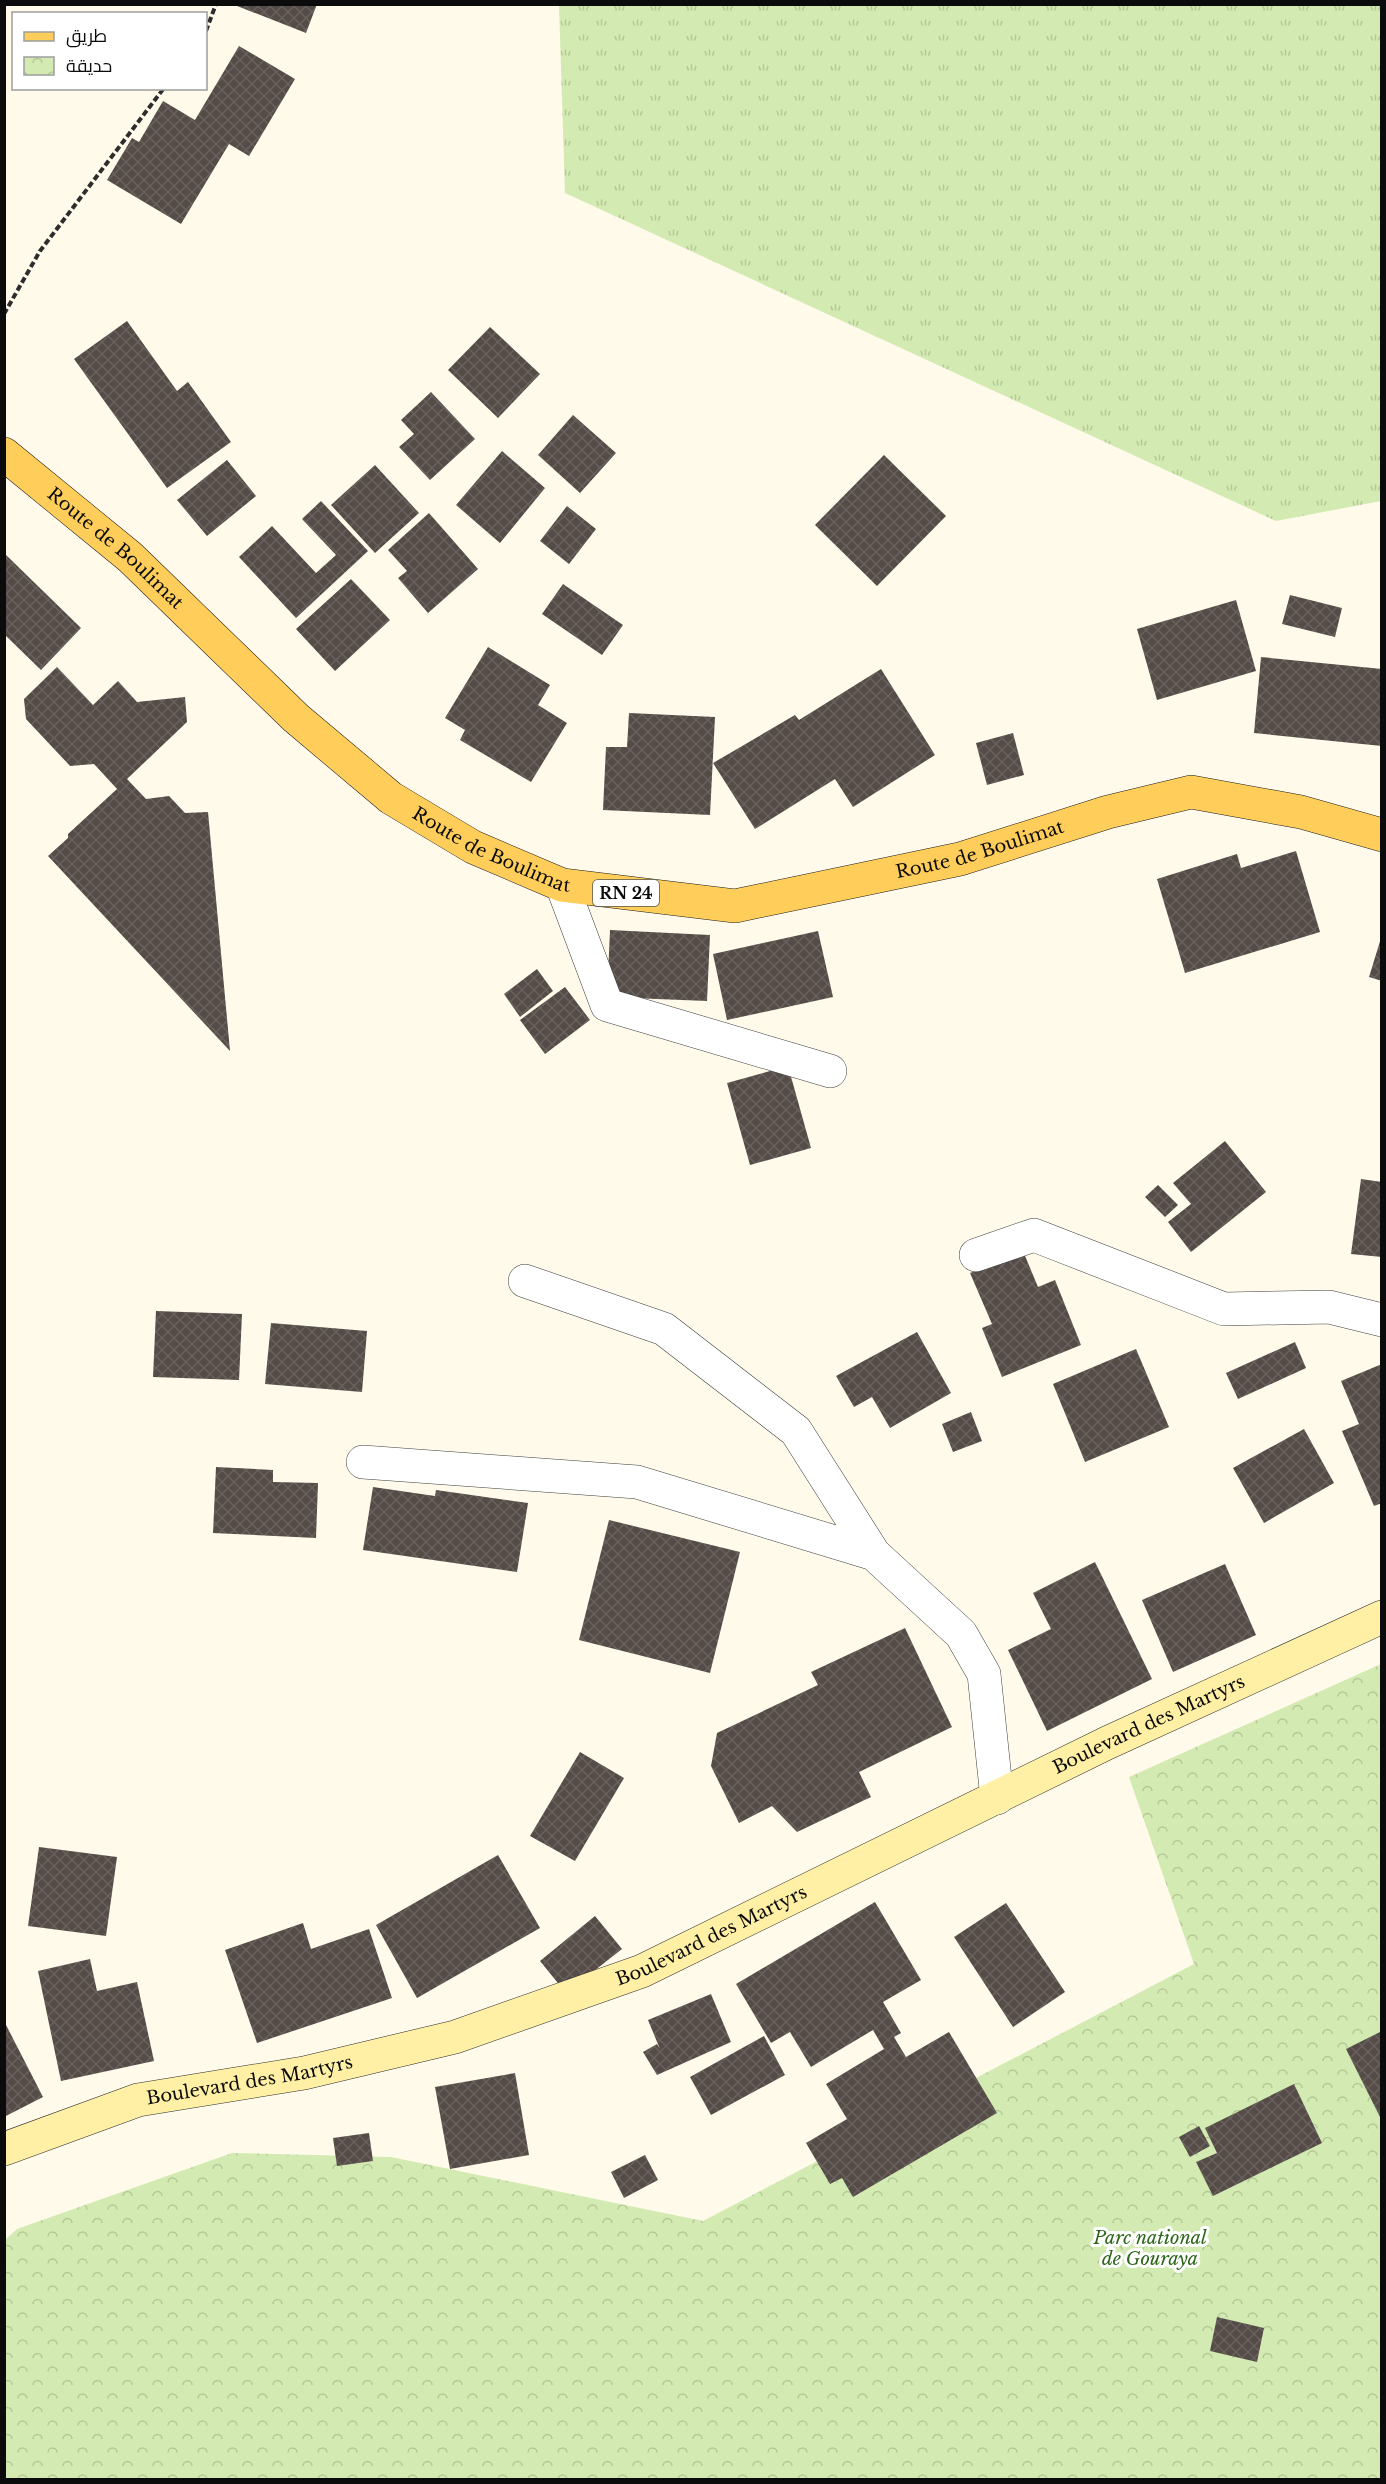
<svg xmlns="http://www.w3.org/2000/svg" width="1386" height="2484" viewBox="0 0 1386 2484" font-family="'Libre Baskerville',Cairo,serif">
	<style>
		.grass { fill: url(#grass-tufts) }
		.park { fill: url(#park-crowns) }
		.building { fill: url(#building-cross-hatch) }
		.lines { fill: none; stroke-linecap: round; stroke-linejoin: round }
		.street-casing { stroke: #3e3e3e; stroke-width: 34 }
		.secondary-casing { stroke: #2d2d2d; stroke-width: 34 }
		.primary-casing { stroke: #1c1c1c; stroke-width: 34 }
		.path { stroke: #2d2d2d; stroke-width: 4; stroke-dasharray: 6 3; stroke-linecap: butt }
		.street { stroke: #fff; stroke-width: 33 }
		.secondary { stroke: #fff0a5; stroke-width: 33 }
		.primary { stroke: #ffce5a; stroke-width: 33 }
		.labels { text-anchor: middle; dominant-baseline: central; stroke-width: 6; stroke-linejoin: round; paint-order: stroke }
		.shield { fill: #fff; stroke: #545454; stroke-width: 1.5 }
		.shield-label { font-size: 16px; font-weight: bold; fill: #0b0b0b }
		.street-label { font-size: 18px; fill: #0b0b0b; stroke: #fff }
		.park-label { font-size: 18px; font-style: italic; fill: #2d6619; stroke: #fff }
	</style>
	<defs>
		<pattern id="grass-tufts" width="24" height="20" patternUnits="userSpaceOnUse" patternTransform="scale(1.5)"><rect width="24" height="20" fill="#d3ebb2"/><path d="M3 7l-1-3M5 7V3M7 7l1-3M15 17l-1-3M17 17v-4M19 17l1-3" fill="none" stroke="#b4c898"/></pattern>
		<pattern id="park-crowns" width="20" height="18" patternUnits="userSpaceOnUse" patternTransform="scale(1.5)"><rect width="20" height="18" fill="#d3ebb2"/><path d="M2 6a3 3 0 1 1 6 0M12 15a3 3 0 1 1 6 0" fill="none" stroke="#b4c898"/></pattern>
		<pattern id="building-cross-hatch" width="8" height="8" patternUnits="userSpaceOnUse" patternTransform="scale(1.5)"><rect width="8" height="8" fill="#554c47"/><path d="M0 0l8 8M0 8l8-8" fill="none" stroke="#68615d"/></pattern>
	</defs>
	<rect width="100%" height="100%" fill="#fffaea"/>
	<path class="grass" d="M559,5H1381V501L1276,521L565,193Z"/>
	<path class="park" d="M1381,1664V2479L5,2480V2240L17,2229L232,2153L391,2157L703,2221L1194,1964L1129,1777Z"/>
	<path class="building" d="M232,4H317L306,33Z
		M239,46L295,79L249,156L229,144L181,224L107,180L132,138L139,142L163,101L195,120Z
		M127,321L177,391L188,382L231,442L167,488L74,359Z
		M490,327L540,374L498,418L448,370Z
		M431,392L475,439L430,480L399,447L414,434L401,420Z
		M573,415L616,453L580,493L538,455Z
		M502,451L545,488L500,543L456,505Z
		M884,455L946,516L877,586L815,525Z
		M227,460L256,496L207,536L177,500Z
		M375,465L419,513L375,553L331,505Z
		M321,501L368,551L296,618L239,557L272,526L316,573L336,555L302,519Z
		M567,506L596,529L569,564L540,541Z
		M429,513L478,569L428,613L398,578L407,571L388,550Z
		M4,553L81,628L41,670L4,634Z
		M351,579L390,620L335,671L296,629Z
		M563,584L623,625L602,655L542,614Z
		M1290,595L1342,608L1335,637L1282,624Z
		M1236,600L1256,671L1157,700L1137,629Z
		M488,647L550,685L538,705L567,723L531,782L460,740L465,730L445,718Z
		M1261,657L1382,669V746L1254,733Z
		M57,667L93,705L118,681L137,702L185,697L187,722L127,779L146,799L169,796L185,813L208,812L230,1051L48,856L68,838V834L117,789L94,764L70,766L26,719L24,699Z
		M881,669L935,755L853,807L835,779L755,829L713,763L795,715L799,720Z
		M629,713L715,717L710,815L603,810L606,747H627Z
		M1013,733L1024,775L987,785L976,743Z
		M1296,851L1320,932L1185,973L1157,879L1237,854L1241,868Z
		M610,930L710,935L707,1001L607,997Z
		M818,931L833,997L727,1020L713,954Z
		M1381,938H1382V981L1369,977Z
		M537,969L553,991L520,1017L504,994Z
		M565,987L590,1020L545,1054L520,1020Z
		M788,1066L811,1148L750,1165L727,1083Z
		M1225,1141L1266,1192L1191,1252L1168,1222L1191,1204L1173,1183Z
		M1361,1179L1382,1182V1257L1351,1254Z
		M1158,1185L1178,1205L1165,1217L1145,1197Z
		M1023,1251L1038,1287L1055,1280L1081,1345L1002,1377L982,1328L992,1324L970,1273Z
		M156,1311L242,1314L239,1380L153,1377Z
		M271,1323L367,1331L362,1392L265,1384Z
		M917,1332L951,1393L890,1428L872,1397L854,1407L836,1376Z
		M1295,1342L1306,1368L1238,1399L1226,1373Z
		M1136,1349L1169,1427L1085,1462L1053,1384Z
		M1382,1364V1503L1374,1506L1342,1431L1359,1424L1341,1381Z
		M971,1412L982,1441L953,1452L942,1424Z
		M1304,1429L1334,1483L1264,1523L1233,1468Z
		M216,1467L273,1470V1482L318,1483L316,1538L213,1533Z
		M373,1487L435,1496L436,1490L528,1503L517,1572L363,1550Z
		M609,1520L740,1552L710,1673L579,1640Z
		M1095,1562L1152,1679L1047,1731L1008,1650L1051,1629L1033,1593Z
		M1225,1564L1256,1635L1173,1672L1142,1600Z
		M905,1628L952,1727L859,1772L871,1797L797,1832L772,1806L739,1823L711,1766L717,1733L818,1685L811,1672Z
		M580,1752L624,1778L575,1861L530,1836Z
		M39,1847L117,1857L106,1936L28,1926Z
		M498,1855L540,1928L417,1998L376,1925Z
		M875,1902L921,1980L883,2002L901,2033L894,2037L906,2057L949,2032L997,2113L853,2197L842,2178L830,2184L806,2143L847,2119L826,2084L884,2049L873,2030L811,2067L790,2032L771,2043L736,1984Z
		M1006,1903L1065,1992L1013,2027L954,1937Z
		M595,1916L622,1949L566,1993L540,1961Z
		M303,1923L311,1949L369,1929L392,1998L257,2043L225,1950Z
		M90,1959L97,1991L137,1982L154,2061L61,2081L38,1971Z
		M711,1994L731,2042L657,2075L643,2052L657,2044L660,2049L648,2020Z
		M4,2021L43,2097L4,2117Z
		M1382,2031V2121L1346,2049Z
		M764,2036L785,2075L711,2115L690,2077Z
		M515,2073L529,2155L450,2169L435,2087Z
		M1294,2084L1322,2143L1213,2196L1196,2162L1217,2153L1205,2128Z
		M1199,2126L1210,2146L1190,2157L1179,2137Z
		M369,2133L373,2161L337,2166L333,2138Z
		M645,2155L658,2180L624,2198L611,2172Z
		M1217,2317L1264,2328L1257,2362L1210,2351Z"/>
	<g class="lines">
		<defs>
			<path id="street" d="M562,885L607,1005L830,1071
				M976,1255L1034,1235L1224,1309L1329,1307L1382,1320
				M525,1281L664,1329L796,1431L874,1554L961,1634L984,1674L997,1798
				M363,1462L637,1482L874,1554"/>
			<g id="secondary">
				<path id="s1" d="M4,2149L138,2100L304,2073L455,2037L642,1971L1107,1743L1382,1617"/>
			</g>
			<g id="primary">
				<path id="s2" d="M4,454L130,557L296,718L391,798L473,847L562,885L735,906L960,859L1108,812L1191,792L1301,812L1382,835"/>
			</g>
		</defs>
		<use href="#street" class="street-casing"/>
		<use href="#secondary" class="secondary-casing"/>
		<use href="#primary" class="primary-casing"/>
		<path class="path" d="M206,31L216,4
			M4,314L40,251L164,88"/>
		<use href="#street" class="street"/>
		<use href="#secondary" class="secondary"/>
		<use href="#primary" class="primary"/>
	</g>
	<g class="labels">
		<rect class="shield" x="593" y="880" width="66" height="26" rx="4.5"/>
		<g class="shield-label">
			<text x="626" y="893">RN 24</text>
		</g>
		<g class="street-label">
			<text stroke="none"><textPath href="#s2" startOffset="146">Route de Boulimat</textPath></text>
			<text stroke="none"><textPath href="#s2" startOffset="632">Route de Boulimat</textPath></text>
			<text stroke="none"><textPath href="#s2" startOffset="1136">Route de Boulimat</textPath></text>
			<text stroke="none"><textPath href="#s1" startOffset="1228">Boulevard des Martyrs</textPath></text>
			<text stroke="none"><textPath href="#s1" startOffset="742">Boulevard des Martyrs</textPath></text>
			<text stroke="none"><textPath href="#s1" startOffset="256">Boulevard des Martyrs</textPath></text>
		</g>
		<g class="park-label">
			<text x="1150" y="2238">Parc national<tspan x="1150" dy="21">de Gouraya</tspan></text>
		</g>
	</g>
	<rect width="1386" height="2484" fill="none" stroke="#0b0b0b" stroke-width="12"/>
	<rect x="12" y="12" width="195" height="78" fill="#ffffff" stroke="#9d9d9d" stroke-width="1.5"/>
	<rect x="24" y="32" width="30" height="9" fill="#ffce5a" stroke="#9d9d9d" stroke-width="1.5"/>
	<text x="66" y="42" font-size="18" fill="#0b0b0b">طريق</text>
	<rect x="24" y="57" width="30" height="18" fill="url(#park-crowns)" stroke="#9d9d9d" stroke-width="1.5"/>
	<text x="66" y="72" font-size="18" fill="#0b0b0b">حديقة</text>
</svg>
